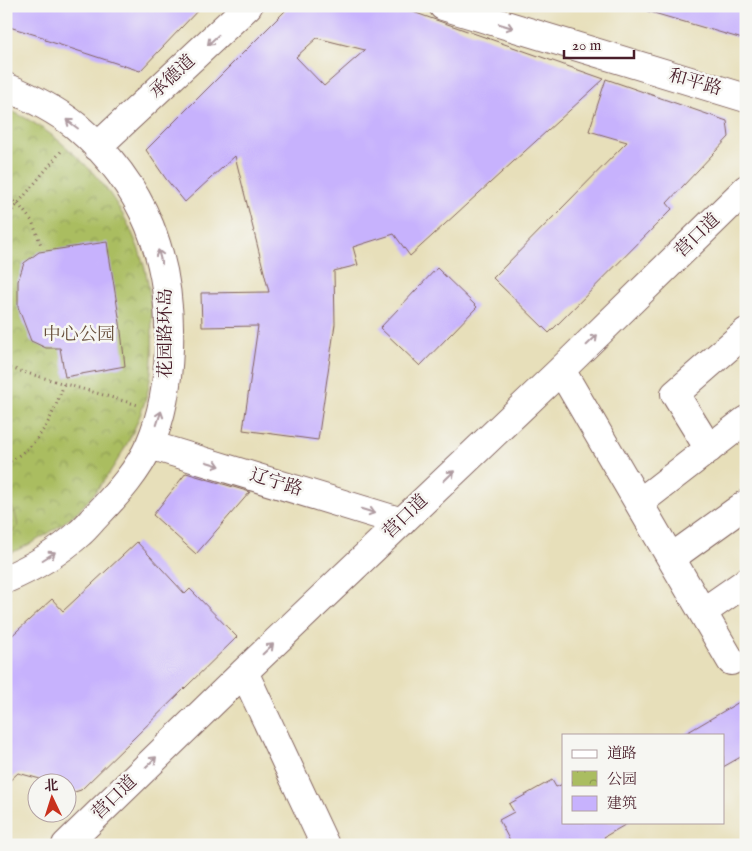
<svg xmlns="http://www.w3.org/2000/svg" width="752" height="851" viewBox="0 0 752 851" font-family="'IM FELL English','Noto Serif SC',serif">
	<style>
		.park { fill: url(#park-crowns); stroke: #7a6e46 }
		.garden { fill: url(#garden-dots); stroke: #7a6e46 }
		.building { fill: #c7b2fd; fill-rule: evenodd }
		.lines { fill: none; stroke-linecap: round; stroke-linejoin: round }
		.minor-casing { stroke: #81625d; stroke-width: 30 }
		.path { stroke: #81625d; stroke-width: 3; stroke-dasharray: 1 4; stroke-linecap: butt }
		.minor { stroke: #fff; stroke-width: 28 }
		.oneway { stroke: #ae9aa0 }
		.labels { text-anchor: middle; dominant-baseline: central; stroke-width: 5; stroke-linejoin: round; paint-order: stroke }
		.street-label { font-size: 18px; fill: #4a1f2b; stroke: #f6f6f2 }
		.park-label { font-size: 18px; fill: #674e3b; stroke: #f6f6f2 }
	</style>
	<defs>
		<pattern id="park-crowns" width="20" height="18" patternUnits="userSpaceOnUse" patternTransform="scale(1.25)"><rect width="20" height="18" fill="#aabd61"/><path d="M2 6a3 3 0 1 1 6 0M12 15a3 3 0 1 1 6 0" fill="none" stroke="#8c9950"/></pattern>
		<pattern id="garden-dots" width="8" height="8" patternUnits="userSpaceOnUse" patternTransform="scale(1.25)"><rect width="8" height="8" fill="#aabd61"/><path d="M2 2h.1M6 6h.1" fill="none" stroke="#8c9950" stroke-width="1.8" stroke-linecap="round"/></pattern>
	</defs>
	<rect width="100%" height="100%" fill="#f6f6f2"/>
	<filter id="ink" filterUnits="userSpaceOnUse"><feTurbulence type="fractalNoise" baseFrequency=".02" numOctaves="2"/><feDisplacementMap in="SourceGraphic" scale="10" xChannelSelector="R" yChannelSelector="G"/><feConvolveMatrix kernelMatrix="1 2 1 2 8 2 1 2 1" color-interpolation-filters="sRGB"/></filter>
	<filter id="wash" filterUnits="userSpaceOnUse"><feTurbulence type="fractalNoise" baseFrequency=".0096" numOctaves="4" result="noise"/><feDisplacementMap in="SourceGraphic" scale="20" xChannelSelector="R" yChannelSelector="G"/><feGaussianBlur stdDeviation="1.12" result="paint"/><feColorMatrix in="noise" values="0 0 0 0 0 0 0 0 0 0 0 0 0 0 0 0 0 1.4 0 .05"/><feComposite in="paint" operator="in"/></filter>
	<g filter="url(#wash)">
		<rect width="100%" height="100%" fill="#e7dfba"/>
		<path class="park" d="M6,109C32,119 55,136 75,155C109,185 133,225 145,269C150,289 152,312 152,333C153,358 152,383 143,407C132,440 109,478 85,504C64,526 35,543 6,555Z"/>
		<path class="garden" d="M6,504H10L15,513L18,526L6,538Z"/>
		<g id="blocks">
			<path class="building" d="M6,6H202L140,71L45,40L46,38L6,26Z
				M290,6H396L604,79L410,256L394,234L353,247L358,265L334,271L335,324L318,440L243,430L258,326L202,327L201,293L269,292L235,156L185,202L166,179L146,150ZM317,38L365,50L324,86L296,57Z
				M647,6H746V40L647,11Z
				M606,79L727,121L729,137L667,203L672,209L549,333L493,278L627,142L589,131Z
				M107,242L120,323L125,366L65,377L60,348H46L31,341L18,307V281L24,263L39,252Z
				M437,268L477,307L420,366L380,328Z
				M186,473L250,492L196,554L153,515Z
				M137,542L185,594L190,589L237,637L81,790L68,794V784H45L44,780L18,773L6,784V641L52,599L63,611Z
				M746,698V754L723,767V735H683Z
				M552,780L556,787L563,784V822H630L604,837L608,845H512L499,820L514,812L509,804Z"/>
		</g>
	</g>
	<g filter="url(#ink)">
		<use href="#blocks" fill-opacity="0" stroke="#81625d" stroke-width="1"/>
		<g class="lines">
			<defs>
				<path id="minor" d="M443,6L746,98
					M6,87C30,97 56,110 76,126C145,185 172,259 169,348C168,381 163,414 150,444C138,471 118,493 98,514C92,520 87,527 80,533C59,552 32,568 6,579
					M97,147L248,6
					M561,370L731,661
					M150,445L402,522
					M709,449L675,394L746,332
					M639,503L746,420
					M671,558L746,504
					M703,612L746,582
					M244,672L325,845
					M66,845L244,672L561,370L746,189"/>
			</defs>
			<use href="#minor" class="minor-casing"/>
			<path class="path" d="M6,195L18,204L32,221L41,245
				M6,218L63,149
				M6,367L138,405
				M6,464C42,442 50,422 64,384"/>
			<use href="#minor" class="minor"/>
		</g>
		<defs><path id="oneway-shaft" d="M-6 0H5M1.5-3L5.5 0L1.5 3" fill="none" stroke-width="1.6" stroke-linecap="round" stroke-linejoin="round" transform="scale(1.25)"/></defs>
		<g class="oneway">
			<use href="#oneway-shaft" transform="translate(506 26) rotate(17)"/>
			<use href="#oneway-shaft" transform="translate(213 40) rotate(137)"/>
			<use href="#oneway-shaft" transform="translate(72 124) rotate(-143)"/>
			<use href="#oneway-shaft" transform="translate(160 257) rotate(-105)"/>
			<use href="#oneway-shaft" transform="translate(592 340) rotate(-44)"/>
			<use href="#oneway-shaft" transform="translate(159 418) rotate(-72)"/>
			<use href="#oneway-shaft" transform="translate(213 464) rotate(17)"/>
			<use href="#oneway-shaft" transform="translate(449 476) rotate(-44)"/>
			<use href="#oneway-shaft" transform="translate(368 511) rotate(17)"/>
			<use href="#oneway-shaft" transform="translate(49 556) rotate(-32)"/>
			<use href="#oneway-shaft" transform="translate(268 649) rotate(-44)"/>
			<use href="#oneway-shaft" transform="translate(151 762) rotate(-44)"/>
		</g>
	</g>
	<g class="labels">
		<g class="street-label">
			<text transform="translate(173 77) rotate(-43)">承德道</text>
			<text transform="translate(695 83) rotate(16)">和平路</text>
			<text transform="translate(698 236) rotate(-44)">营口道</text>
			<text transform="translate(166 333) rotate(-90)">花园路环岛</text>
			<text transform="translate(276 483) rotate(17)">辽宁路</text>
			<text transform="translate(406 517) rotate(-44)">营口道</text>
			<text transform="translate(115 798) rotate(-44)">营口道</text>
		</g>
		<g class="park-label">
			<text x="79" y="335">中心公园</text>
		</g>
	</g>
	<rect width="752" height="851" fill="none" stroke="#f6f6f2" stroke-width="25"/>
	<rect x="562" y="734" width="162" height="90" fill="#f6f6f2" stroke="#b1a0a2"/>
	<rect x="572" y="750" width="25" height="8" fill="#ffffff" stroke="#b1a0a2"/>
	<text x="607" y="758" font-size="15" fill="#4a1f2b">道路</text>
	<rect x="572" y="771" width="25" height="15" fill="url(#park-crowns)" stroke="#b1a0a2"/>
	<text x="607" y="784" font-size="15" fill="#4a1f2b">公园</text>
	<rect x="572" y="796" width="25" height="15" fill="#c7b2fd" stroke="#b1a0a2"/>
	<text x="607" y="808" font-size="15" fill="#4a1f2b">建筑</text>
	<g transform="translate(52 798) rotate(356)"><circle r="24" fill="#f6f6f2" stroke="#b1a0a2"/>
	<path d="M0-4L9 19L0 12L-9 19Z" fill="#c8321e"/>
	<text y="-8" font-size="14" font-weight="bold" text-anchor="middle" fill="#4a1f2b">北</text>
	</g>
	<path d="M564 50v8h70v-8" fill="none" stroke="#4a1f2b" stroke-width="2.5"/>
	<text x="572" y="50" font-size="15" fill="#4a1f2b" stroke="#f6f6f2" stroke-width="4" paint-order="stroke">20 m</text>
</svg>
